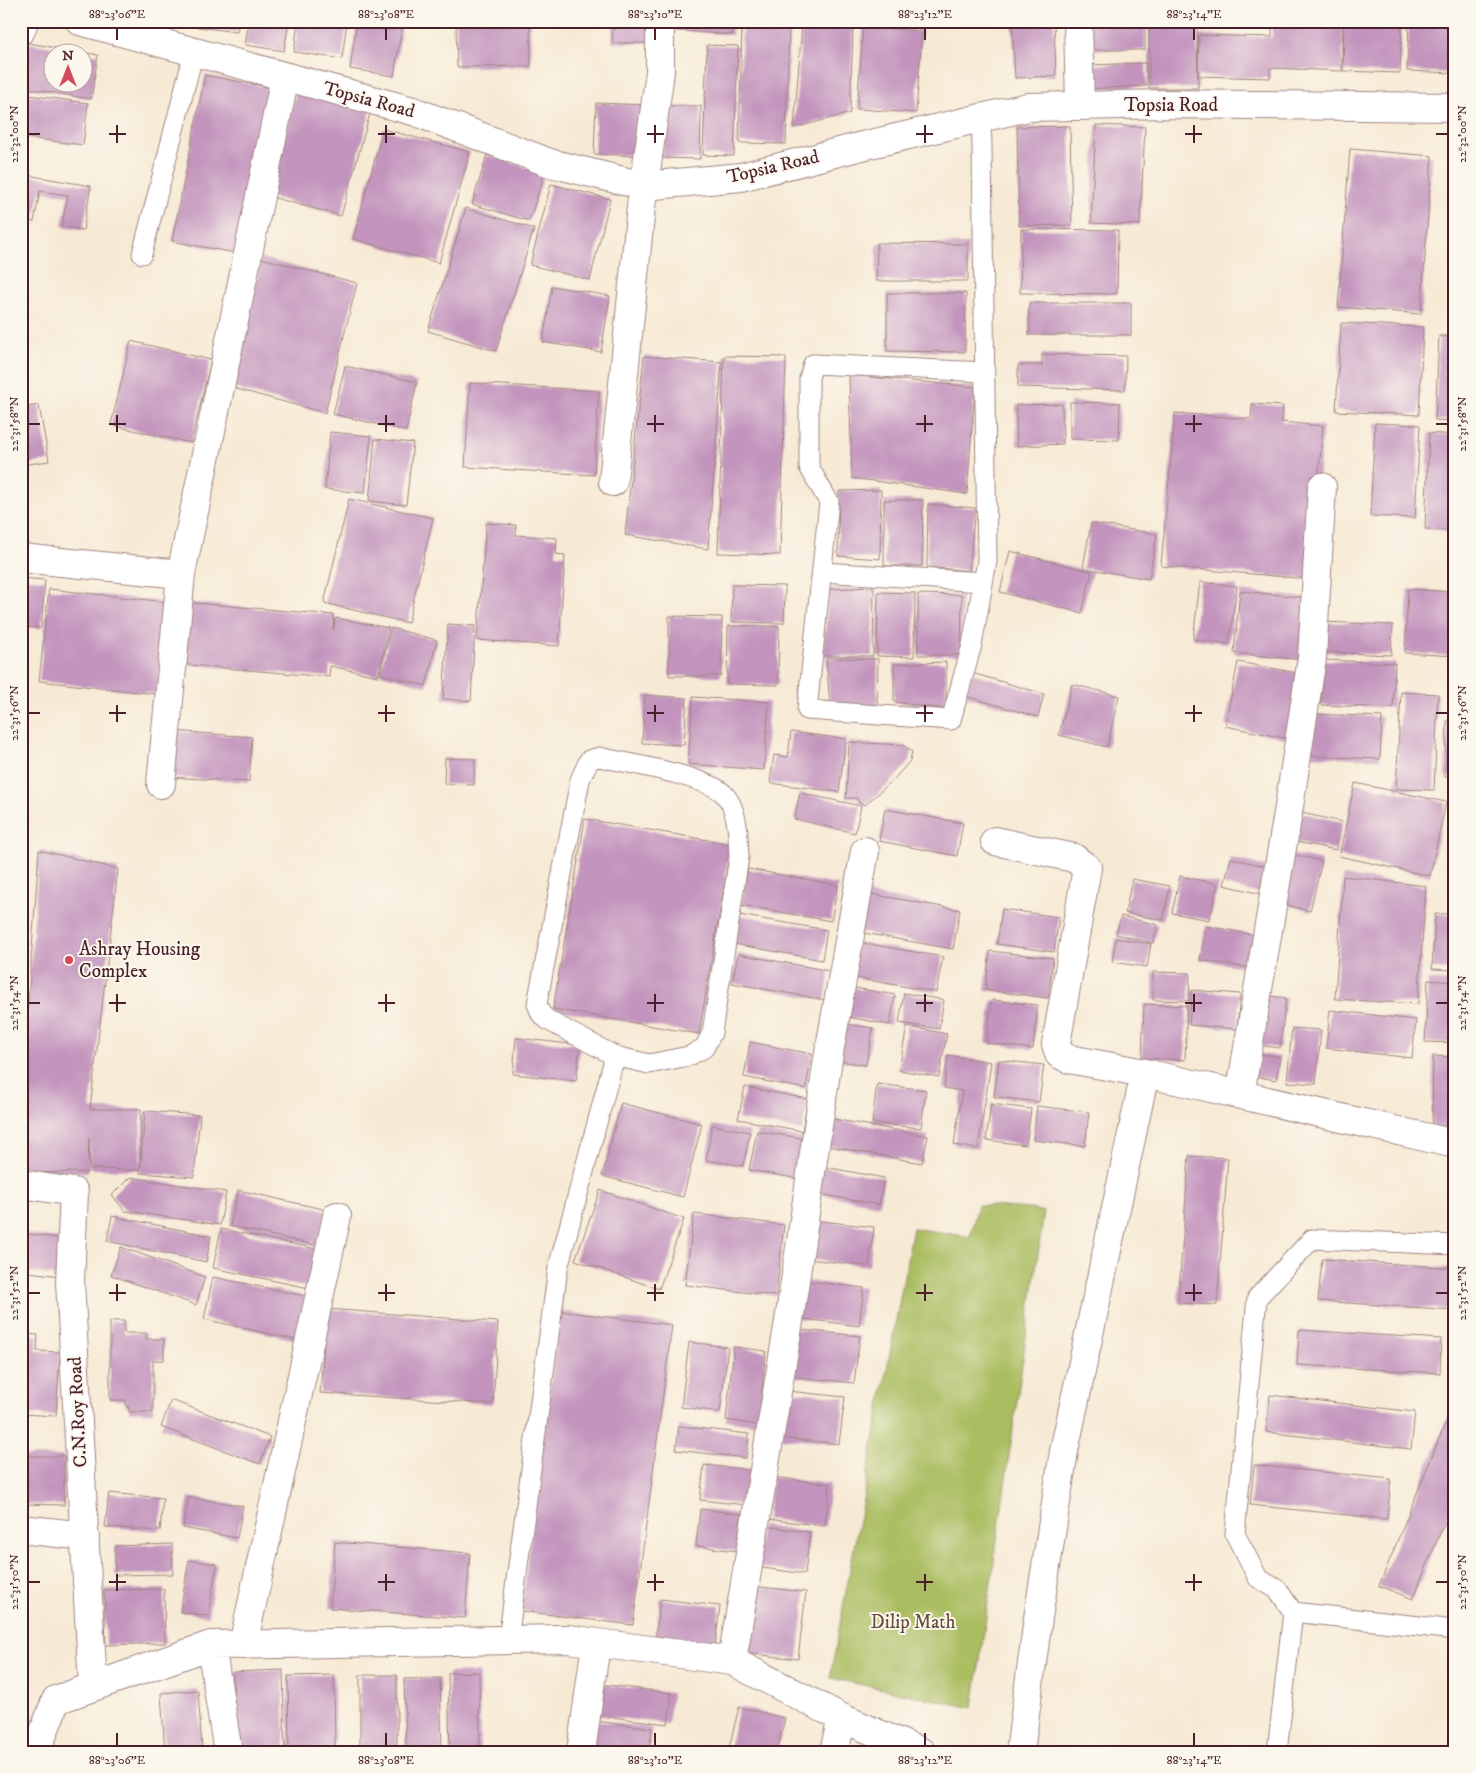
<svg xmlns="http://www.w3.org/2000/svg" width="1476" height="1773" viewBox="0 0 1476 1773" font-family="'IM FELL DW Pica',serif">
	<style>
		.green { fill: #aabd61; stroke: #7a6e46 }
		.building { fill: #c394bd }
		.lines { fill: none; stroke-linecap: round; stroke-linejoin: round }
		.service-casing { stroke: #a08480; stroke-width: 21 }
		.minor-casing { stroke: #a08480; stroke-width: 30 }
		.tertiary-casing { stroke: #a08480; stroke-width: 30 }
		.service { stroke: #fff; stroke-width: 19 }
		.minor { stroke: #fff; stroke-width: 28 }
		.tertiary { stroke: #fff; stroke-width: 28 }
		.ticks { fill: none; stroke: #4a1f2b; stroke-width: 2 }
		.poi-dot { fill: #d1495b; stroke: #fbf7ec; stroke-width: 2 }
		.labels { text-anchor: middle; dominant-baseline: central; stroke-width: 4; stroke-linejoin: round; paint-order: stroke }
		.street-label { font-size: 19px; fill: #4a1f2b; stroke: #fbf7ec }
		.poi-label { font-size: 19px; fill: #4a1f2b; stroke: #fbf7ec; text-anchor: start }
		.park-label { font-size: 19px; fill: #674e3b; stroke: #fbf7ec }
		.neatline { fill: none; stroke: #4a1f2b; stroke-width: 2 }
		.ticks-label { font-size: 12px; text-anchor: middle; fill: #4a1f2b }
	</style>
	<rect width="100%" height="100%" fill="#fbf7ec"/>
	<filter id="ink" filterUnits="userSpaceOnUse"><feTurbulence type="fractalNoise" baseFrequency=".02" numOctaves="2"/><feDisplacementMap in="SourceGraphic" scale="10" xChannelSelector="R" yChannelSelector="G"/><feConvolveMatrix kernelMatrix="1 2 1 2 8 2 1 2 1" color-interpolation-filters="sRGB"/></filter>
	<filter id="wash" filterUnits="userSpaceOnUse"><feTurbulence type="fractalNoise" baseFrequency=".0096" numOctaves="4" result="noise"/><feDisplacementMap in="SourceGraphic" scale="20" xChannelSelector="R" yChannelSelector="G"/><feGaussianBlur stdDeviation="1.12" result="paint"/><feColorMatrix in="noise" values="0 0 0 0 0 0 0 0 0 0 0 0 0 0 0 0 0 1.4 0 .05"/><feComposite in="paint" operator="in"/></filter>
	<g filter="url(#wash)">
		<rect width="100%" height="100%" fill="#f7ead5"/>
		<path class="green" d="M978,1205L1030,1209L1044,1212L973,1708L830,1678L913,1228L970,1237Z"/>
		<g id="blocks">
			<path class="building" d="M191,21H239L237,32L190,26Z
				M249,21H289L284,51L245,45Z
				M298,21H347L342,59L294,52Z
				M357,21H403L394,76L350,69Z
				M456,21H530L531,66L457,67Z
				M613,21H651L650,43H612Z
				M673,21H733L732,35L672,30Z
				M1012,21H1054L1056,76L1015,78Z
				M1089,21H1145V50H1089Z
				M1272,21H1343L1342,71L1270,68V78L1198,76L1199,35L1272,37Z
				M1344,21H1402L1400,73L1343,71Z
				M1409,21H1455V73L1407,71Z
				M1149,23H1197L1198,88H1149Z
				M742,25L789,26L786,144L739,143Z
				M802,25L853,29L850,113L794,128Z
				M863,27L922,31L916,113L857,109Z
				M23,42L79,52H52V82H82V52L98,55L91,99L21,87V55Z
				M707,45L738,46L734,156L703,155Z
				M1146,63L1147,86L1090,89L1089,65Z
				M205,75L273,88L240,254L172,241Z
				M297,90L371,110L341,216L268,196Z
				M21,94L88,103L83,145L21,137Z
				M596,103L646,105L644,156L594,154Z
				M664,106H701L700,159L663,158Z
				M1096,125L1145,127L1140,225L1091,223Z
				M1070,126L1072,225L1019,226L1017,127Z
				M383,129L470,152L439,263L353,239Z
				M1350,149L1432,156L1421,314L1338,307Z
				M487,155L545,173L529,221L472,204Z
				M21,174L91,186L83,230L62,226L68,195L40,191L34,222L21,219Z
				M551,184L610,199L590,280L530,265Z
				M466,208L534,229L496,351L428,331Z
				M1021,229L1118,230L1117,294L1020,293Z
				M877,243L968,244V281H876Z
				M261,258L357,283L325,413L233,388Z
				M552,286L610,296L601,352L543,342Z
				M887,293H966L965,352L887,351Z
				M1029,303H1131V335H1029Z
				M1341,323L1423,327L1419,415L1336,411Z
				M1439,336L1455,337V421L1435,420Z
				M131,341L211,360L191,443L111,425Z
				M1042,354L1126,356L1125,390L1018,387V365H1042Z
				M644,356L722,362L708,549L625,535Z
				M724,356L786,357L780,555L718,553Z
				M345,366L417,382L406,431L333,414Z
				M849,375L975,387L967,494L852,478Z
				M470,383L599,391L594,475L465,467Z
				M1070,402L1120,403L1119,440L1070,439Z
				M1062,404L1063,444L1017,446L1016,405Z
				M1252,404L1283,406L1282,422L1323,426L1309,579L1161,566L1175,413L1251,419Z
				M39,405L49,461L21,465V408Z
				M1375,423L1420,425L1415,518L1370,516Z
				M330,432L371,436L365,493L325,489Z
				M1429,433L1455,435V531L1425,529Z
				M375,439L413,443L406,505L369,501Z
				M881,490L880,559L838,556L839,491Z
				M349,499L433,518L408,623L324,603Z
				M884,500H923L922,566H884Z
				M928,504L975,508L969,571L927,567Z
				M21,506H27L22,538H21Z
				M486,523L516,525V535L557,538L556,554L565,555L559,646L477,640Z
				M1091,523L1157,534L1149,579L1083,568Z
				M1010,551L1092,572L1082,613L1000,592Z
				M21,578L45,580L41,628L21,627Z
				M1200,582L1237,586L1229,644L1193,639Z
				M732,585L785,586L784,623L731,622Z
				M874,587L873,656H823L829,589Z
				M49,589L167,602L157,694L39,681Z
				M1408,589L1455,592V656L1405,653Z
				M1240,591L1310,598L1304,660L1234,653Z
				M878,592L915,593L914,657L877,656Z
				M918,594L962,595L961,655H918Z
				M184,602L334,615L333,630L336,618L389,628L378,676L330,666L329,677L179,664Z
				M669,616L722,617L721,676H669Z
				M1324,622L1393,625L1391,655L1323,652Z
				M448,624L475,626L471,701L443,699Z
				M728,626H779L778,685L727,684Z
				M391,628L437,640L426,686L380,674Z
				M826,658L878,659L877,708L830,705Z
				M1323,660L1395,663L1393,708L1321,705Z
				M946,662V709L894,702V664Z
				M1238,662L1308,675L1295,740L1225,726Z
				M972,673L1044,694L1038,717L965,696Z
				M1072,684L1119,696L1107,747L1059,735Z
				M1401,692L1438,694L1434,790L1396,789Z
				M645,695L687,698L684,745L642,743Z
				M693,697L769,702L764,770L688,764Z
				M1314,714L1382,717L1380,759L1312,756Z
				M1447,721H1455V777H1445Z
				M173,731L252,737L249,782L170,777Z
				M791,732L846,739L839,792L770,783L774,755L788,757Z
				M849,742L903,745L912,751L910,761L893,780L865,805L859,803L857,798H846Z
				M445,758L475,759L474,785L444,784Z
				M1355,783L1446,802L1430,876L1339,856Z
				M800,793L861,806L855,833L794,819Z
				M885,809L963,823L957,856L879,841Z
				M1293,811L1342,822L1336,850L1287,840Z
				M585,819L731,844L699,1034L553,1009Z
				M39,850L118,869L90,1109H141L140,1170L90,1169L89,1137L88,1172L21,1173V1102Z
				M1291,854L1322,861L1310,911L1279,903Z
				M1231,858L1268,867L1261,894L1224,885Z
				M748,869L838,885L831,921L741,905Z
				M1180,876L1218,884L1209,920L1172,913Z
				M1343,876L1426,886L1418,1004L1335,999Z
				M1132,879L1170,886L1163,920L1125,913Z
				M865,893L960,910L953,949L858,932Z
				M1002,909L1059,917L1054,952L997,944Z
				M1435,914H1455V970L1432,969Z
				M739,915L827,930L822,960L734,944Z
				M1121,916L1158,925L1153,943L1116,934Z
				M1206,926L1256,935L1250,968L1200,960Z
				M1116,938L1151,944L1147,967L1112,962Z
				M858,942L943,957L936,992L851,977Z
				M990,951L1053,958L1048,998L985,990Z
				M738,954L830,971L825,1000L732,983Z
				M1153,972L1190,973L1189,1001L1153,1000Z
				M1428,980L1455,982V1043L1425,1042Z
				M849,987L895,995L890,1025L843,1016Z
				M1192,990L1240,994L1237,1029L1189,1025Z
				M904,993L944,1000L939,1029L899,1023Z
				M1263,995L1286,998L1280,1048L1257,1045Z
				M992,1000L1038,1005L1033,1049L986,1043Z
				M1144,1004L1187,1006L1185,1060L1142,1058Z
				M1330,1010L1416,1020L1412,1058L1326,1048Z
				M840,1023L873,1028L866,1065L833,1060Z
				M907,1026L947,1034L939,1077L899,1070Z
				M1292,1028L1321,1030L1316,1084L1287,1082Z
				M516,1038L580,1045L576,1081L513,1074Z
				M750,1042L812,1054L806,1089L744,1077Z
				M1256,1053L1280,1057L1276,1080L1253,1076Z
				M948,1055L991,1062L978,1149L954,1145L962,1091L944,1088Z
				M1433,1056L1455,1057V1132L1432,1127Z
				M999,1060L1044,1065L1039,1102L994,1097Z
				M877,1084L926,1090L921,1128L872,1123Z
				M745,1087L808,1099L802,1131L738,1119Z
				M621,1103L702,1124L683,1197L602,1176Z
				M991,1104L1031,1109L1026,1145L986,1140Z
				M1037,1106L1089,1112L1085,1146L1033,1140Z
				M145,1111L200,1115L194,1177L140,1173Z
				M833,1119L928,1136L922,1163L828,1146Z
				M712,1125L750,1132L743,1166L706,1160Z
				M757,1131L807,1139L799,1179L749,1170Z
				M1189,1156L1228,1158L1217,1305L1178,1303Z
				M819,1166L884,1178L879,1205L814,1193Z
				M130,1177L226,1192L220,1225L125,1211L112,1195Z
				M238,1190L327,1210L318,1246L230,1226Z
				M600,1190L684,1219L659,1289L575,1260Z
				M694,1214L784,1225L776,1296L685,1285Z
				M112,1216L211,1236L206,1262L107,1241Z
				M812,1220L874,1227L869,1266L807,1259Z
				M221,1229L317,1249L309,1288L213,1268Z
				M21,1233L65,1239L60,1276L21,1271Z
				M121,1247L205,1277L196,1305L111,1275Z
				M1322,1259L1455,1268V1310L1318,1301Z
				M213,1277L305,1296L296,1340L204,1319Z
				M801,1280L864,1288L859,1326L796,1318Z
				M327,1309L498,1322L493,1404L320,1393Z
				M560,1311L672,1325L633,1625L521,1611Z
				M110,1321H124V1333H146V1339H164V1360H153V1412H129V1407H126V1400H110Z
				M793,1329L860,1336L854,1383L788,1376Z
				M1299,1330L1441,1339L1440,1373L1297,1365Z
				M21,1334L38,1335L37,1351L60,1352L56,1416L21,1414Z
				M689,1342L728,1347L720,1412L681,1407Z
				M734,1347L766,1351L758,1425L726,1420Z
				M787,1391L845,1397L839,1444L781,1438Z
				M1270,1395L1415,1412L1411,1449L1266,1432Z
				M171,1400L270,1437L260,1464L161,1427Z
				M1455,1400V1497L1413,1599L1379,1586Z
				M679,1426L749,1434L746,1458L676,1450Z
				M21,1456H64V1505L21,1504Z
				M704,1465L751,1470L747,1505L700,1500Z
				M1254,1465L1391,1479L1387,1519L1250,1505Z
				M772,1477L830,1484L825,1526L767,1519Z
				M109,1493L163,1498L160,1531L105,1527Z
				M189,1497L243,1506L237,1538L183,1528Z
				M700,1509L741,1514L737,1551L696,1546Z
				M761,1526L810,1532L805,1574L756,1567Z
				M335,1542L470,1553L465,1618L330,1608Z
				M172,1544L173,1574L115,1575V1546Z
				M189,1560L217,1564L208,1616L180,1612Z
				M751,1586L806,1592L798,1659L743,1653Z
				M164,1589L165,1643L106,1645L104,1590Z
				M660,1599L720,1606L715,1646L655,1639Z
				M283,1670L285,1752H234L233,1672Z
				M479,1672L480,1752H450L448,1673Z
				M334,1675L335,1752H289L288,1676Z
				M360,1675H397V1752H360Z
				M440,1678L442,1752H406L404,1679Z
				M598,1684L672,1693L668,1724L595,1715Z
				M198,1690L202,1750L165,1752L161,1693Z
				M739,1707L785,1718L777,1752H728Z
				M595,1721L652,1728L649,1752H591Z"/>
		</g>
	</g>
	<g filter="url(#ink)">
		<use href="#blocks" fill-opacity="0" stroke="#a08480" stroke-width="1"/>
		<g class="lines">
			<defs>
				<path id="service" d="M981,118L982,146L987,561L972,645L951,720L807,710L829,502L809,467V378L813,364L985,372
					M142,254L194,52
					M822,572L983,582
					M599,757C627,763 706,776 724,794C739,810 738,837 739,857L712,1033L704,1048L689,1056L649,1064L615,1056L549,1021L541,1014L537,1004L580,780L589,760Z
					M1293,1612L1455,1630
					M508,1640L558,1268L615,1056
					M1277,1752L1293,1612L1278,1590L1258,1578L1235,1534L1257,1298L1312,1239L1455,1245"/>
				<path id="minor" d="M1078,21L1080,106
					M21,30L24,21
					M613,482L641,207L660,72V21
					M21,558L181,574
					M161,784L181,574L285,77
					M995,841L1074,858L1087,868L1056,1044L1059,1054L1069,1059L1145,1073
					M1240,1095L1288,813L1312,658L1322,487
					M21,1184L74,1192L70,1282L93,1686
					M21,1529L85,1536
					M211,1645L228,1752
					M243,1645L337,1216
					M732,1661L789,1321L828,1059L865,851
					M36,1752L56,1700L211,1645L568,1639L732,1661L842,1718L921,1752
					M581,1752L596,1644
					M834,1752L842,1718
					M1020,1752L1038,1618L1064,1451L1145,1073L1455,1144"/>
				<path id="tertiary" d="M80,21L413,111L550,163L644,186L741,177L858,147L1028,107L1167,104L1455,107"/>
			</defs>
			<use href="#service" class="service-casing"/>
			<use href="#minor" class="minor-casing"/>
			<use href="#tertiary" class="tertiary-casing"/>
			<use href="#service" class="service"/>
			<use href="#minor" class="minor"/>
			<use href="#tertiary" class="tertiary"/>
		</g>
	</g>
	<path class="ticks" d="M117,28V40M386,28V40M655,28V40M925,28V40M1194,28V40M117,125V143M386,125V143M655,125V143M925,125V143M1194,125V143M28,134H40M109,134H126M378,134H395M647,134H664M916,134H933M1185,134H1202M1436,134H1448M117,415V432M386,415V432M655,415V432M925,415V432M1194,415V432M28,424H40M109,424H126M378,424H395M647,424H664M916,424H933M1185,424H1202M1436,424H1448M117,705V722M386,705V722M655,705V722M925,705V722M1194,705V722M28,713H40M109,713H126M378,713H395M647,713H664M916,713H933M1185,713H1202M1436,713H1448M117,994V1012M386,994V1012M655,994V1012M925,994V1012M1194,994V1012M28,1003H40M109,1003H126M378,1003H395M647,1003H664M916,1003H933M1185,1003H1202M1436,1003H1448M117,1284V1301M386,1284V1301M655,1284V1301M925,1284V1301M1194,1284V1301M28,1293H40M109,1293H126M378,1293H395M647,1293H664M916,1293H933M1185,1293H1202M1436,1293H1448M117,1574V1591M386,1574V1591M655,1574V1591M925,1574V1591M1194,1574V1591M28,1582H40M109,1582H126M378,1582H395M647,1582H664M916,1582H933M1185,1582H1202M1436,1582H1448M117,1733V1746M386,1733V1746M655,1733V1746M925,1733V1746M1194,1733V1746"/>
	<circle class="poi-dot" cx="69" cy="960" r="5"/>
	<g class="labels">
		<g class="street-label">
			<text transform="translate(369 100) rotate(15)">Topsia Road</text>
			<text x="1171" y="105">Topsia Road</text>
			<text transform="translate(773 167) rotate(-13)">Topsia Road</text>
			<text transform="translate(78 1412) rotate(-93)">C.N.Roy Road</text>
		</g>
		<g class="poi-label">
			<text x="79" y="949">Ashray Housing<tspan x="79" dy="22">Complex</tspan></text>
		</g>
		<g class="park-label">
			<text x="913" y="1622">Dilip Math</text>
		</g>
	</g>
	<rect width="1476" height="1773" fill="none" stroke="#fbf7ec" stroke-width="55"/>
	<g transform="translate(68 68)"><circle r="24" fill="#fbf7ec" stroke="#b4a19f"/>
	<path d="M0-4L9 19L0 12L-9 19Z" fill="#d1495b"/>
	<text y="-8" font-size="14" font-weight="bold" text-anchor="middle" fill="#4a1f2b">N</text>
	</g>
	<rect x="28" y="28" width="1420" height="1718" class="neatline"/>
	<g class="ticks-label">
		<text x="117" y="18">88°23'06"E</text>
		<text x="386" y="18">88°23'08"E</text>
		<text x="655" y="18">88°23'10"E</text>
		<text x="925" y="18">88°23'12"E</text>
		<text x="1194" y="18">88°23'14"E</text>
		<text transform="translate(14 134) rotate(-90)" y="4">22°32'00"N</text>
		<text transform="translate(1462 134) rotate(-90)" y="4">22°32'00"N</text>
		<text transform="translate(14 424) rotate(-90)" y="4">22°31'58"N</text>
		<text transform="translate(1462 424) rotate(-90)" y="4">22°31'58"N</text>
		<text transform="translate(14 713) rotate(-90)" y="4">22°31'56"N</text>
		<text transform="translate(1462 713) rotate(-90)" y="4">22°31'56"N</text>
		<text transform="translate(14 1003) rotate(-90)" y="4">22°31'54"N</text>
		<text transform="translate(1462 1003) rotate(-90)" y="4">22°31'54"N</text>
		<text transform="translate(14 1293) rotate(-90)" y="4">22°31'52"N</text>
		<text transform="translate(1462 1293) rotate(-90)" y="4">22°31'52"N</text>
		<text transform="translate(14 1582) rotate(-90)" y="4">22°31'50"N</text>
		<text transform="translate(1462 1582) rotate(-90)" y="4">22°31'50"N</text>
		<text x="117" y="1764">88°23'06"E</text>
		<text x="386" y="1764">88°23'08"E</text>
		<text x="655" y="1764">88°23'10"E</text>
		<text x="925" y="1764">88°23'12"E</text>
		<text x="1194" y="1764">88°23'14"E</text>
	</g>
</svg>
